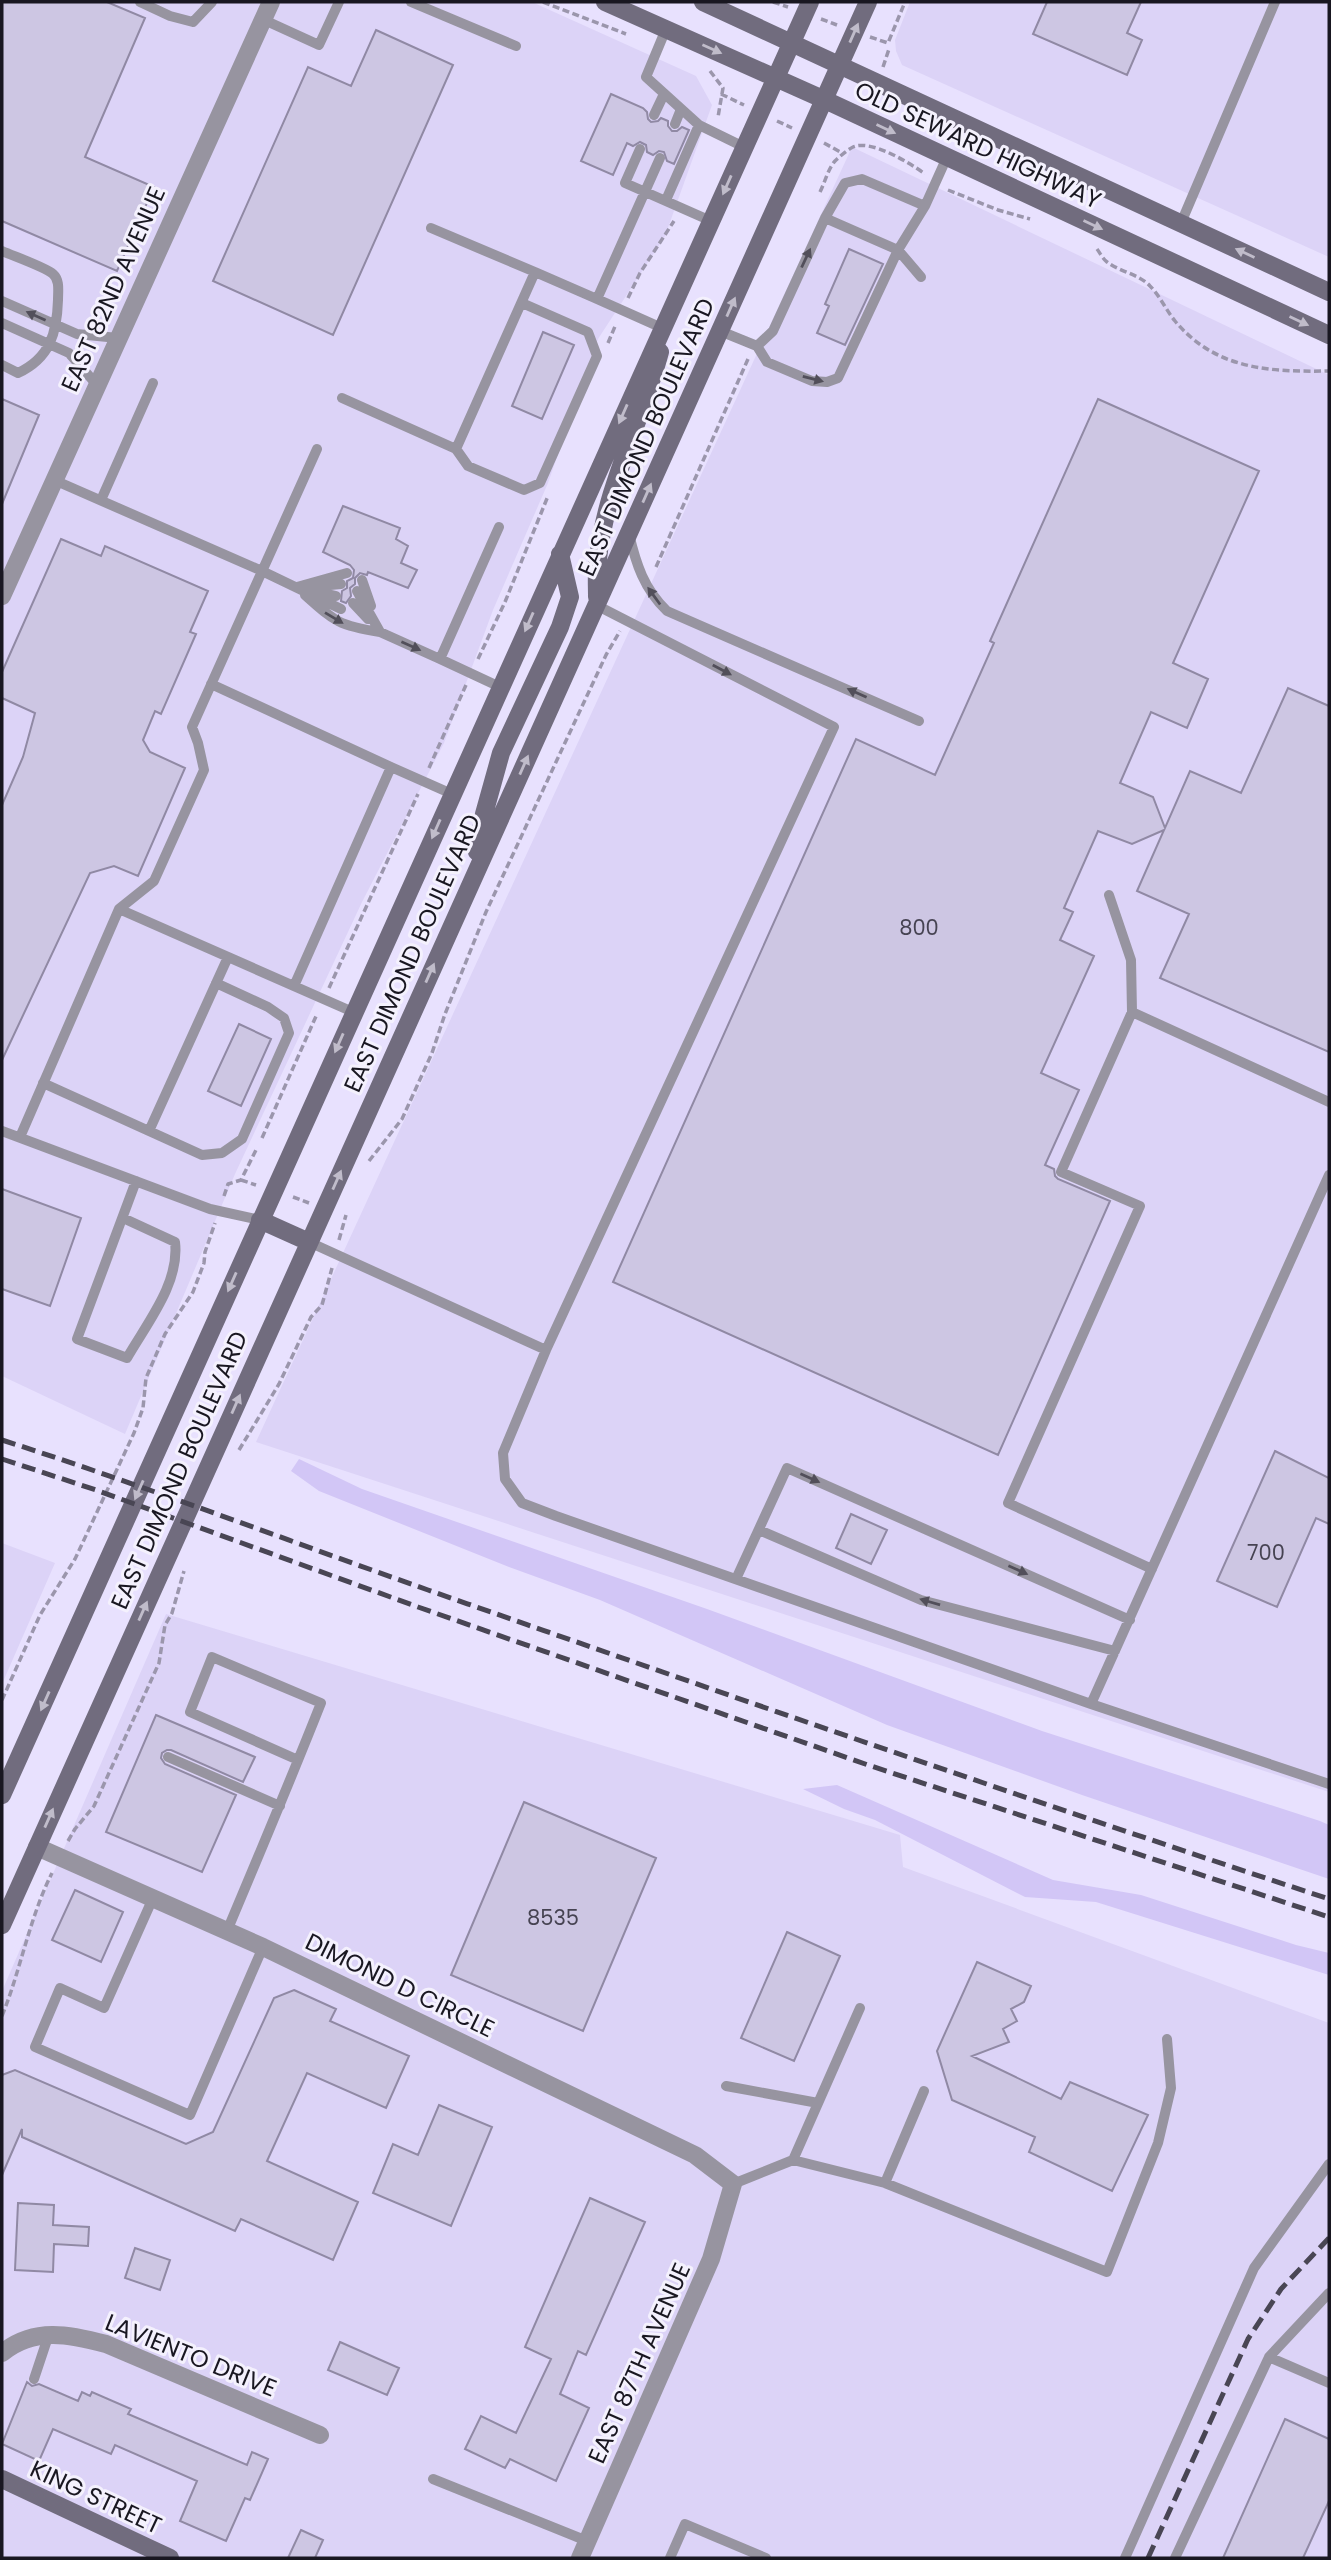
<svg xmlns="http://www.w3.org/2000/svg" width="1331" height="2560" viewBox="0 0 1331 2560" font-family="Poppins,sans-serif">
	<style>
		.built { fill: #dcd3f7 }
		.green { fill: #d2c6f6 }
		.building { fill: #cdc6e3; stroke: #9089a4; stroke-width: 2 }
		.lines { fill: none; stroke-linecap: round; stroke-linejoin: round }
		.path { stroke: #9b96ac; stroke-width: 3.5; stroke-dasharray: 7 3.5; stroke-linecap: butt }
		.lane { stroke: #9794a0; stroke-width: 10 }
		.street { stroke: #9794a0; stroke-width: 18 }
		.secondary { stroke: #716c7e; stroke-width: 18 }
		.rail { stroke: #494654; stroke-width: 5; stroke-dasharray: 14 7; stroke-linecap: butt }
		.oneway { fill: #c0bcca }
		.oneway2 { fill: #524f5a }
		.labels { text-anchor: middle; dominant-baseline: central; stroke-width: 6; stroke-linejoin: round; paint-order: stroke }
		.number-label { font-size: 21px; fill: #464352 }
		.street-label { font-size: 24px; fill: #191721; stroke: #f4f1fd }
	</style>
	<rect width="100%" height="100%" fill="#e8e1fe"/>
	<path class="built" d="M2,2H532L696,76L712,105L665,236L598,339L548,483L493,610L444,743L362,902L235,1174L125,1434L2,1376Z
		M910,2H1329V257L902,65L896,51L895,40Z
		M852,147L1329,375V1792L256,1442Z
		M2,1543L55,1563L2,1684Z
		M166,1614L900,1835L903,1867L1329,2023V2558H2V1991Z"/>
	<path class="green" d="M299,1459L362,1489L707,1609L1042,1731L1320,1821L1329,1825V1879L1082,1795L887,1725L600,1600L509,1567L319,1491L291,1471Z
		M837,1785L1053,1880L1141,1895L1296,1945L1329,1953V1975L1096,1902L1025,1897L875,1820L844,1809L803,1789Z"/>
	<path class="building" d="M2,2H107L145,18L85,157L154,187L117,271L2,221Z
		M1047,2H1141L1127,33L1142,40L1127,75L1033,34Z
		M376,30L453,65L333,335L213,281L308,67L351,86Z
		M611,94L643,108L647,112L648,119L651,122L658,121L661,118L668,121V126L672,131H677L682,127L689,130L674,164L667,161L664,152L659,151L653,155L647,152L646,145L640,142L633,146L627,143L613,175L581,161Z
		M849,249L883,264L845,345L817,333L829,306L825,304Z
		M543,332L574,345L542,419L512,406Z
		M2,399L39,415L2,504Z
		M1098,399L1259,471L1173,663L1208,679L1187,728L1151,712L1120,783L1153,797L1165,828L1190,771L1241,793L1288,688L1329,706V1052L1160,978L1189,914L1137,891L1164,830L1132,844L1098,831L1064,908L1073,912L1060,940L1094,956L1041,1073L1079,1090L1045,1165L1054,1169L1055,1176L1058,1179L1110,1201L998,1455L613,1282L856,739L935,775L994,643L990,641Z
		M343,506L400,528L396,539L408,546L401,563L417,570L408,588L368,572L367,575L360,573L355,578V584L350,588L351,596L346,603L341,601L342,591L347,588V581L353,578L354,570L350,565L323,552Z
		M61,539L101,556L105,546L208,591L190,632L196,634L161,714L155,711L143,740L150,752L185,768L138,876L114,866L90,873L2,1060V805L23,757L35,713L2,698V672Z
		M239,1024L271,1039L241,1106L208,1091Z
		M2,1189L81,1218L50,1306L2,1289Z
		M1275,1451L1329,1478V1524L1316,1518L1277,1607L1217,1581Z
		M851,1514L887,1530L871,1564L836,1548Z
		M156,1715L255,1757L243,1782L171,1750H167L162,1753L161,1758L165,1764L236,1795L202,1872L106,1832Z
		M524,1802L656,1858L583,2031L451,1975Z
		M75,1890L123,1912L101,1962L52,1940Z
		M787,1932L840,1956L794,2061L741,2038Z
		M977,1962L1031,1986L1024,2002L1011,2009L1017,2021L1003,2029L1009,2042L972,2056L1061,2099L1070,2082L1148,2115L1112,2191L1029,2152L1035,2137L952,2100L937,2051Z
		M294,1990L336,2009L330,2021L409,2056L386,2108L307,2073L267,2161L358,2202L333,2260L241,2219L235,2231L22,2137V2129L2,2175V2075L15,2070L186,2144L213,2132L274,1998Z
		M439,2105L492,2127L451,2226L373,2193L393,2144L418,2155Z
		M590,2198L645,2222L586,2355L578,2351L560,2394L589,2408L556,2481L510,2459L505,2468L465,2449L481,2416L516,2433L551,2359L525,2347Z
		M18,2203L54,2205L53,2225L89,2227L88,2246L54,2244L53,2272L15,2270Z
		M135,2248L170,2260L160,2290L125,2278Z
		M340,2342L399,2368L387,2395L328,2370Z
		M27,2382L32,2386L39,2384L78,2401L82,2392L90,2396L92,2392L131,2409L128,2414L247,2465L252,2452L268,2459L250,2500L245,2498L226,2541L180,2521L197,2481L115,2445L111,2454L53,2429L39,2461L2,2444Z
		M1285,2419L1329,2439V2501L1303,2558H1223Z
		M301,2530L323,2540L315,2558H288Z"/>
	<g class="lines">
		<path class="path" d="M543,2L626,34
			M773,2L788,7
			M821,19L837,25
			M870,37L888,43L905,2
			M883,67L889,49
			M710,71L723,88L718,117
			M721,94L744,105
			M777,121L792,128
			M824,143L844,154
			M948,190L998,210L1030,219
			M820,192C825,182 828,169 835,161C839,157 847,150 853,147C871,139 910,163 925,174
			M1097,249C1100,253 1103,259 1107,262C1120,272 1139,274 1150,286C1160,296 1166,310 1175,321C1216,370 1270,372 1329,371
			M628,298L640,273L674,221
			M608,343L616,324
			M656,567L748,359
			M478,659L505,602L548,496
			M429,768L466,685
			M329,988L418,794
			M262,1138L317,1014
			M369,1161L402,1119L432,1053L445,1014L486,912L606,655L620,631
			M241,1180L256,1185
			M224,1196L228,1184L241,1180L257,1148
			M293,1197L309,1203
			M339,1240L346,1215
			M239,1450L279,1384L311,1317L322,1305L332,1268
			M2,1700L40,1615L75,1559L134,1433L143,1408L146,1378L165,1334L193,1292L204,1263L205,1252L215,1223
			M68,1841L75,1829L94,1806L159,1663L165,1625L172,1613L184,1571
			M2,2016C21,1969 29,1919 52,1873"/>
		<path class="lane" d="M140,2L170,16L193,22L212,2
			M411,2L516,46
			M262,19L319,45L339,2
			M666,29L646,77L699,125L744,147
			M654,115L664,94
			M675,124L681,109
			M640,149L625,183L711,221
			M660,158L597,299L662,328
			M666,200L699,125
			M1181,223L1275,2
			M431,228L535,272
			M2,251C13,256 45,267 53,274C60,280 58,291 58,300C57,333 50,358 18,373L2,365
			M921,277L898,250L925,206L947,157
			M2,301L77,334L118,338
			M2,323L69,353L97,385
			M720,331L757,346L773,331L825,218
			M757,346L767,362L812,381L827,382L838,378L898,250L825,218L845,183L862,179L925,206
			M342,398L456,449L535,272L597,299
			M456,449L468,466L524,490L540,483L597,356L588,332L522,303
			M54,480L262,571L341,609
			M101,500L153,383
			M499,527L440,659L500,687
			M629,534C636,564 644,589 667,611L919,721
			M362,580L371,606
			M319,586L341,584
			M297,587L347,573
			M311,590L336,596
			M357,591L380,632L440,659
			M305,595C335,622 340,626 380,632
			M353,603L368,619
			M596,605L834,727L546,1350L503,1453L505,1479L522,1503L556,1516L1091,1704L1329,1784
			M211,684L391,767
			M1109,895L1131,960L1132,1012
			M119,909L154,881L204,770L198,743L192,727L317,449
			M294,986L391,767L452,794
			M43,1083L149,1131L228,957
			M2,1131L210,1209L260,1220
			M149,1131L202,1155L222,1153L242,1139L289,1033L284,1018L268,1007L216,983
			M20,1137L119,909L353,1012
			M123,1218L175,1242C180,1283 147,1323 127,1358L77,1339L136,1181
			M309,1242L546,1350
			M759,1530L921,1600L1115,1651
			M1152,1569L1008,1503L1140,1206L1061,1172L1132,1012L1329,1102
			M736,1579L787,1468L1130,1620
			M1091,1704L1329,1175
			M168,1757L280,1806
			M153,1898L104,2008L60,1988L35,2047L190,2115L263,1947
			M227,1931C259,1855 291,1779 321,1703L212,1657L190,1712L298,1760
			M726,2086L818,2103
			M793,2160L860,2008
			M885,2183L924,2091
			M733,2184L793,2160L885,2183L1107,2272L1158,2143L1171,2088L1167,2039
			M1269,2357L1329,2383
			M34,2379L49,2334
			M433,2479L587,2541
			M670,2558L685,2524L766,2558
			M1125,2558L1254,2268L1329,2164
			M1175,2558L1269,2357L1329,2293"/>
		<path class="street" d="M2,596L271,2
			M37,1847L263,1947L695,2155L733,2184L711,2259L580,2558
			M2,2353C34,2327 69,2334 106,2344L320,2435"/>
		<path class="secondary" d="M605,2L825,100L1329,335
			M703,2L1329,292
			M597,597C597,585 596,572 598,559C605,489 642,420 660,352
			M477,852L484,814L501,753L560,627L570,597L560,554
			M260,1220L309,1242
			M2,1795L810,2
			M2,1925L868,2
			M2,2479L170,2558"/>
		<path class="rail" d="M2,1440C145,1486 286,1540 428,1590C728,1695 1028,1800 1329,1899
			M2,1459L96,1490L418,1607L868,1765L1329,1917
			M1148,2558L1248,2339L1281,2289L1329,2238"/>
	</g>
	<defs><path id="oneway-solid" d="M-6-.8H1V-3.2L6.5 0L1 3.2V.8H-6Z" transform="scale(1.75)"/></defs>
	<g class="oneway">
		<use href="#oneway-solid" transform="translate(854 33) rotate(-66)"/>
		<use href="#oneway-solid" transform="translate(712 49) rotate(24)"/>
		<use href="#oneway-solid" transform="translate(886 129) rotate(25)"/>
		<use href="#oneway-solid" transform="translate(727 185) rotate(114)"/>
		<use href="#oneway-solid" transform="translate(1093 225) rotate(25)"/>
		<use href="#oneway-solid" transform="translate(1245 253) rotate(-155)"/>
		<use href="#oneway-solid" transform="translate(731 307) rotate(-66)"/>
		<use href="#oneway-solid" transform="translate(1299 321) rotate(25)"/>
		<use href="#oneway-solid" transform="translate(623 414) rotate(114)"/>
		<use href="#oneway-solid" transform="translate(647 493) rotate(-66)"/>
		<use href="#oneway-solid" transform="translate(529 622) rotate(114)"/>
		<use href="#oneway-solid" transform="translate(524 765) rotate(-66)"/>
		<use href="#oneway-solid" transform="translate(436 829) rotate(114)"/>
		<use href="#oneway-solid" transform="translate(430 973) rotate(-66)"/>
		<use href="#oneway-solid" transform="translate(339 1043) rotate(114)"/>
		<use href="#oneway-solid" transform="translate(337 1180) rotate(-66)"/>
		<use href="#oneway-solid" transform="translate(232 1282) rotate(114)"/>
		<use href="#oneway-solid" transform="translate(236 1404) rotate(-66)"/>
		<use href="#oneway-solid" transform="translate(139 1490) rotate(114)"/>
		<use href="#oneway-solid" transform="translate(143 1611) rotate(-66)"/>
		<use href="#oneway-solid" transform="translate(45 1701) rotate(114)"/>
		<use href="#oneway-solid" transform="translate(49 1818) rotate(-66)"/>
	</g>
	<g class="oneway2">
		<use href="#oneway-solid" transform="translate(806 258) rotate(-65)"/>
		<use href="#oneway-solid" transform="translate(36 316) rotate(-156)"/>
		<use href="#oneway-solid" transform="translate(813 379) rotate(14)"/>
		<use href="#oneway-solid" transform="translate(654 596) rotate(-126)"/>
		<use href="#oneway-solid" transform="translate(334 618) rotate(31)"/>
		<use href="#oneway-solid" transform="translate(411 646) rotate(24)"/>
		<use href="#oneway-solid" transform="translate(722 670) rotate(28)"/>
		<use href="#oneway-solid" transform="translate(857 693) rotate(-156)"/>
		<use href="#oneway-solid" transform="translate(810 1478) rotate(24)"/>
		<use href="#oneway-solid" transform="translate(1018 1570) rotate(24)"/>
		<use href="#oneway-solid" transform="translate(930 1602) rotate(-164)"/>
	</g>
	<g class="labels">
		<g class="number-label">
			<text x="919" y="927">800</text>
			<text x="1266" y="1552">700</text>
			<text x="553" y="1917">8535</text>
		</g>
		<g class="street-label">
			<text transform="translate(978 145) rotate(25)">OLD SEWARD HIGHWAY</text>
			<text transform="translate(113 289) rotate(-66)">EAST 82ND AVENUE</text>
			<text transform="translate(646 437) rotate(-66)">EAST DIMOND BOULEVARD</text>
			<text transform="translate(412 953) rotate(-66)">EAST DIMOND BOULEVARD</text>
			<text transform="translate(179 1470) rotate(-66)">EAST DIMOND BOULEVARD</text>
			<text transform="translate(400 1985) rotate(26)">DIMOND D CIRCLE</text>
			<text transform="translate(191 2355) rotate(22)">LAVIENTO DRIVE</text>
			<text transform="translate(639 2363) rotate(-66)">EAST 87TH AVENUE</text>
			<text transform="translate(96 2497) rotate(25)">KING STREET</text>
		</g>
	</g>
	<rect width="1331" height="2560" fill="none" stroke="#191721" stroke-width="7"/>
</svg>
